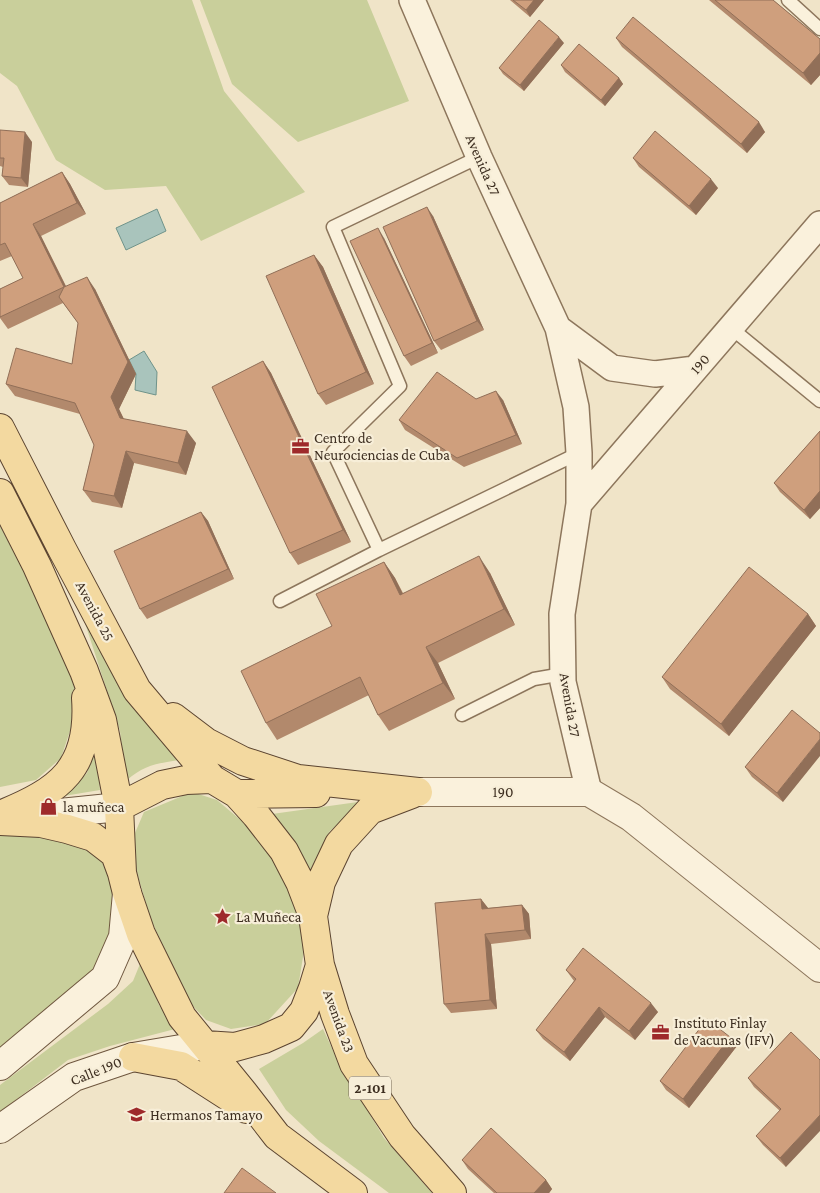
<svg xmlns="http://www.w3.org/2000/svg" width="820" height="1193" viewBox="0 0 820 1193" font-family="'Crimson Pro',serif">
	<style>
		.green { fill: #c9cf9b }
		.water { fill: #a9c4bc; stroke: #6f938a }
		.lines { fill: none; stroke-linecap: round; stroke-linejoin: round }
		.service-casing { stroke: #8d765c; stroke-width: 15 }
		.minor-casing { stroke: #8d765c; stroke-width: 28 }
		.tertiary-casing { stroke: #8d765c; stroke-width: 30 }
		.secondary-casing { stroke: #6f573f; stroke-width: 30 }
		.primary-casing { stroke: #5b4430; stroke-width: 30 }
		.service { stroke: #faf1dc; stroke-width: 12 }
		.minor { stroke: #faf1dc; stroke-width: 25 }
		.tertiary { stroke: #faf1dc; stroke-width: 28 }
		.secondary { stroke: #faf1dc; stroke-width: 28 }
		.primary { stroke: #f3d9a0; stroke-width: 28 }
		.wall { fill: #b2896c }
		.shaded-wall { fill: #916f58 }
		.building { fill: #cf9f7d; stroke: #916f58 }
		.labels { text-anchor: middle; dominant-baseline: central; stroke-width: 4.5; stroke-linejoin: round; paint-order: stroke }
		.shield { fill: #f7eed8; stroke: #756857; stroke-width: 1 }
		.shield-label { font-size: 14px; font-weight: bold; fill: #3d2e20 }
		.street-label { font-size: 15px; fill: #3d2e20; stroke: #f7eed8 }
		.poi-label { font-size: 15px; fill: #3d2e20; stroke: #f7eed8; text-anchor: start }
	</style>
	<rect width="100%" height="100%" fill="#f0e4c8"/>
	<path class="green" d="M0,0H192L224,91L305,192L201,241L166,186L105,190L56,160L17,86L0,73Z
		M200,0H367L409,101L298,142L232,84Z
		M0,526L48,618L75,685L74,719L61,758L36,780L0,787Z
		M84,620L132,705L179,760C155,764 144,765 126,781L120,731Z
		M96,745L100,790L64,796L87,773Z
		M192,792L217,800L250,828L287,878L306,938L298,988L265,1024L231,1029L206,1020L190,1003L150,918L134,862L135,833L144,812Z
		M365,801L330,831L310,870L294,841L272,814Z
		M0,821L67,829L122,873L105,978L0,1066Z
		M142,959L159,1005L175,1029L110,1046L68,1060L0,1112V1085L108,1004L133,981Z
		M323,1029L339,1063L384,1138L432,1193H389L319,1141L286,1110L259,1069L303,1043Z"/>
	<path class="water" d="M157,209L166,231L126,250L116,228Z
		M144,351L157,372L156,395L135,390L136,374L129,360Z"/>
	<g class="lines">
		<defs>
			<path id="service" d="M788,0L820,29
				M479,157L333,227L400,386L333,452L379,550L579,453
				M731,328L820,401
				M280,601L379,550
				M462,715L534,679L563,674"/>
			<path id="minor" d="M412,0L479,157L558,328L576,407L579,453V504L562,614L563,682L589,792
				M558,328L612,368L655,374L695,369
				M579,504L820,224"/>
			<path id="tertiary" d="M418,792H589L631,817L820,968"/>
			<path id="secondary" d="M21,817L119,807
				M0,1066L105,978L123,937L127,893
				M0,1129L74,1077L133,1057L205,1045"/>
			<path id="primary" d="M0,428L62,549L137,690L212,779
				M0,493L37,566L84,671L102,720L119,807L122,873L127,893L141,934L182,1017L243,1092L277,1136L353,1193
				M173,717L206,742L243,761L298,779L418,792
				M237,794L316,793
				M119,807L162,785L186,780L212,779L237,794L256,815L284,851L300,882L313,916L320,965L313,988L304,1011L291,1027L264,1039L235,1047L205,1045
				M0,815C60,791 91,768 86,698
				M0,821L41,823L67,829L93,837L115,854L122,873
				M313,916L321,882L339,844L370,810L412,794
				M320,965L335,1014L354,1064L402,1136L452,1193
				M133,1057L181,1066L237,1102L246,1109"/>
		</defs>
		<use href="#service" class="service-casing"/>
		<use href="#minor" class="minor-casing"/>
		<use href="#tertiary" class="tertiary-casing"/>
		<use href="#secondary" class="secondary-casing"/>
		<use href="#primary" class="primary-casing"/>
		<use href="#service" class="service"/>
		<use href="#minor" class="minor"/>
		<use href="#tertiary" class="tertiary"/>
		<use href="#secondary" class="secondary"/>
		<use href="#primary" class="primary"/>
	</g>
	<path class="wall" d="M510,0H544L530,17Z
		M709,0H773L820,39V75L811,85Z
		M616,38L765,132L747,153L622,47Z
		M564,43L524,91L503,74L499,68Z
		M561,65L619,78L623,84L605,106L565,72Z
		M0,130L32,142L28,187L9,185L2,176L3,167L0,166Z
		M633,158L718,188L696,215L639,167Z
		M62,172L70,184L86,214L41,236L66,286L95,289L136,374L119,409L124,419L196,443L186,475L134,463L122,508L92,502L83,490L94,445L80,414L15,396L6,384L72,364L78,323L63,303L8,329L0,318V289L23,278L12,256L0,261V203Z
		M433,216L484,330L441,350L434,341Z
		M384,238L438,353L411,366L404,356Z
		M314,255L323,267L374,384L326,405L318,394Z
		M263,361L271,373L351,542L298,565L290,553Z
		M476,399L503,400L522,444L464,467L405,430L399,420Z
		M820,431V508L810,519L780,492L774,483Z
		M201,512L208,521L234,579L147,619L140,609Z
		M384,562L395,578L403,593L490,573L515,625L438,663L455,699L389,731L378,715L369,695L277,740L266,723L332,626Z
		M808,614L816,626L729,736L670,689L662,677Z
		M792,710L783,802L752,777L745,767Z
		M481,899L488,908L522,905L529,914L531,939L491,944L497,1009L451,1013L444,1004Z
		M566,970L658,1012L635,1040L605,1017L570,1061L543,1039L536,1030L574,981Z
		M791,1032L786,1167L763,1145L756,1136L780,1111L754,1087L748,1078Z
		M730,1037L737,1046L689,1108L666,1090L660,1081Z
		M462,1160L546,1180L552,1189L549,1193H494L468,1169Z"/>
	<path class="shaded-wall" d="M534,0H544L530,17L526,10Z
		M559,37L564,43L524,91L520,85Z
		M820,53V75L811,85L803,73Z
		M619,78L623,84L605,106L601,100Z
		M759,122L765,132L747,153L741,144Z
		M25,132L32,142L28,187L21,178Z
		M62,172L70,184L86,214L77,203Z
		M711,179L718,188L696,215L689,206Z
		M427,207L433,216L484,330L477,321Z
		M33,224L41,236L72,299L64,287Z
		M378,228L384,238L438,353L432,343Z
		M314,255L323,267L374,384L366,372Z
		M87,277L95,289L136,374L119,409L129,430L120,418L111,397Z
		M263,361L271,373L351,542L343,530Z
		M496,391L503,400L522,444L516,435Z
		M187,431L196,443L186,475L178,463Z
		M126,451L134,463L122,508L114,496Z
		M820,491V508L810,519L804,510Z
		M201,512L208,521L234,579L228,569Z
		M479,556L490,573L515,625L504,609Z
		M384,562L395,578L411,611L400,595Z
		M808,614L816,626L729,736L721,724Z
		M426,647L438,663L455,699L443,683Z
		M820,739V756L783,802L777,793Z
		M481,899L488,908L482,909Z
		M522,905L529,914L531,939L525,930Z
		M485,934L491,944L497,1009L490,1000Z
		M651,1003L658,1012L635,1040L629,1031Z
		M599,1007L605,1017L570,1061L564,1052Z
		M730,1037L737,1046L689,1108L683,1099Z
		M820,1115V1131L786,1167L780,1158Z
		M546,1180L552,1189L549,1193H534Z"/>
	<path class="building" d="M513,0H534L526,10Z
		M715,0H773L820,39V53L803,73Z
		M633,17L759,122L741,144L616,38Z
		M539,20L559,37L520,85L499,68Z
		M579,44L619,78L601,100L561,65Z
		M0,130L25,132L21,178L2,176L4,158H0Z
		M655,131L711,179L689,206L633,158Z
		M62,172L77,203L33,224L64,287L0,317V289L23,278L5,243L0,245V203Z
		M427,207L477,321L434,341L383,227Z
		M378,228L432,343L404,356L350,241Z
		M314,255L366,372L318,394L266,276Z
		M87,277L128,362L111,397L120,418L187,431L178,463L126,451L114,496L83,490L94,445L75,403L6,384L16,348L72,364L78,323L59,297L64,287Z
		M263,361L343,530L290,553L212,387Z
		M437,372L476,399L496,391L516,435L457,458L399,420Z
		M820,431V491L804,510L774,483Z
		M201,512L228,569L140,609L114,551Z
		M479,556L504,609L426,647L443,683L378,715L360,677L266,723L241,671L332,626L316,594L384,562L400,595Z
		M749,567L808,614L721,724L662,677Z
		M792,710L820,733V739L777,793L745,767Z
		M481,899L482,909L522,905L525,930L485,934L490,1000L444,1004L435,903Z
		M583,948L651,1003L629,1031L599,1007L564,1052L536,1030L576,979L566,970Z
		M707,1019L730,1037L683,1099L660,1081Z
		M791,1032L820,1060V1115L780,1158L756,1136L781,1109L748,1078Z
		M491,1128L546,1180L534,1193H497L462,1160Z
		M242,1168L276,1193H224Z"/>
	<defs>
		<symbol id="office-bare" viewBox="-9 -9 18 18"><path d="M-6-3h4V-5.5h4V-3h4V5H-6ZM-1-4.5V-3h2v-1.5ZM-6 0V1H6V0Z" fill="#9e2a2b" stroke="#f7eed8" stroke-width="2.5" paint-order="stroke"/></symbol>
		<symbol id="shop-bare" viewBox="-9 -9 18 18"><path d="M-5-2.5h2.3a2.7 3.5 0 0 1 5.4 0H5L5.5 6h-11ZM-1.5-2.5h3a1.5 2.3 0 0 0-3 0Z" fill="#9e2a2b" stroke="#f7eed8" stroke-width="2.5" paint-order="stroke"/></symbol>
		<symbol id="sight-bare" viewBox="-9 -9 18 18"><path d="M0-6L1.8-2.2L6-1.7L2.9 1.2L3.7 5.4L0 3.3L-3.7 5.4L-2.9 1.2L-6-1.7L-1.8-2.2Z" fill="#9e2a2b" stroke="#f7eed8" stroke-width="2.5" paint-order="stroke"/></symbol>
		<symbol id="university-bare" viewBox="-9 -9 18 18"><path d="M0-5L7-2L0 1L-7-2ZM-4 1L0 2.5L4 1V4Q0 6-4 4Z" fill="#9e2a2b" stroke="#f7eed8" stroke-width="2.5" paint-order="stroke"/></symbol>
	</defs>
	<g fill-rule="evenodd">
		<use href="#office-bare" x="288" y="434" width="25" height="25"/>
		<use href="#shop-bare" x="36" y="794" width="25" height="25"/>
		<use href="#sight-bare" x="210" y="904" width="25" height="25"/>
		<use href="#office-bare" x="648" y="1020" width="25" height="25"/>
		<use href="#university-bare" x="124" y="1102" width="25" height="25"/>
	</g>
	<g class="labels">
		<rect class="shield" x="349" y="1076.5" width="42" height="23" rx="4"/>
		<g class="shield-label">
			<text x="370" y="1088">2-101</text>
		</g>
		<g class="street-label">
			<text transform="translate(483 165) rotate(66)">Avenida 27</text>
			<text transform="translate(700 364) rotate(-49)">190</text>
			<text transform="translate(95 611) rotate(62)">Avenida 25</text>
			<text transform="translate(570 705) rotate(80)">Avenida 27</text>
			<text x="503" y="792">190</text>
			<text transform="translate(339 1021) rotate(70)">Avenida 23</text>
			<text transform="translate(96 1071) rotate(-22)">Calle 190</text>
		</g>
		<g class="poi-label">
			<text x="314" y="438">Centro de<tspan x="314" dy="17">Neurociencias de Cuba</tspan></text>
			<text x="63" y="807">la muñeca</text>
			<text x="236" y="917">La Muñeca</text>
			<text x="674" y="1023">Instituto Finlay<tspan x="674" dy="17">de Vacunas (IFV)</tspan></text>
			<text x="150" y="1115">Hermanos Tamayo</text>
		</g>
	</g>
</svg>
